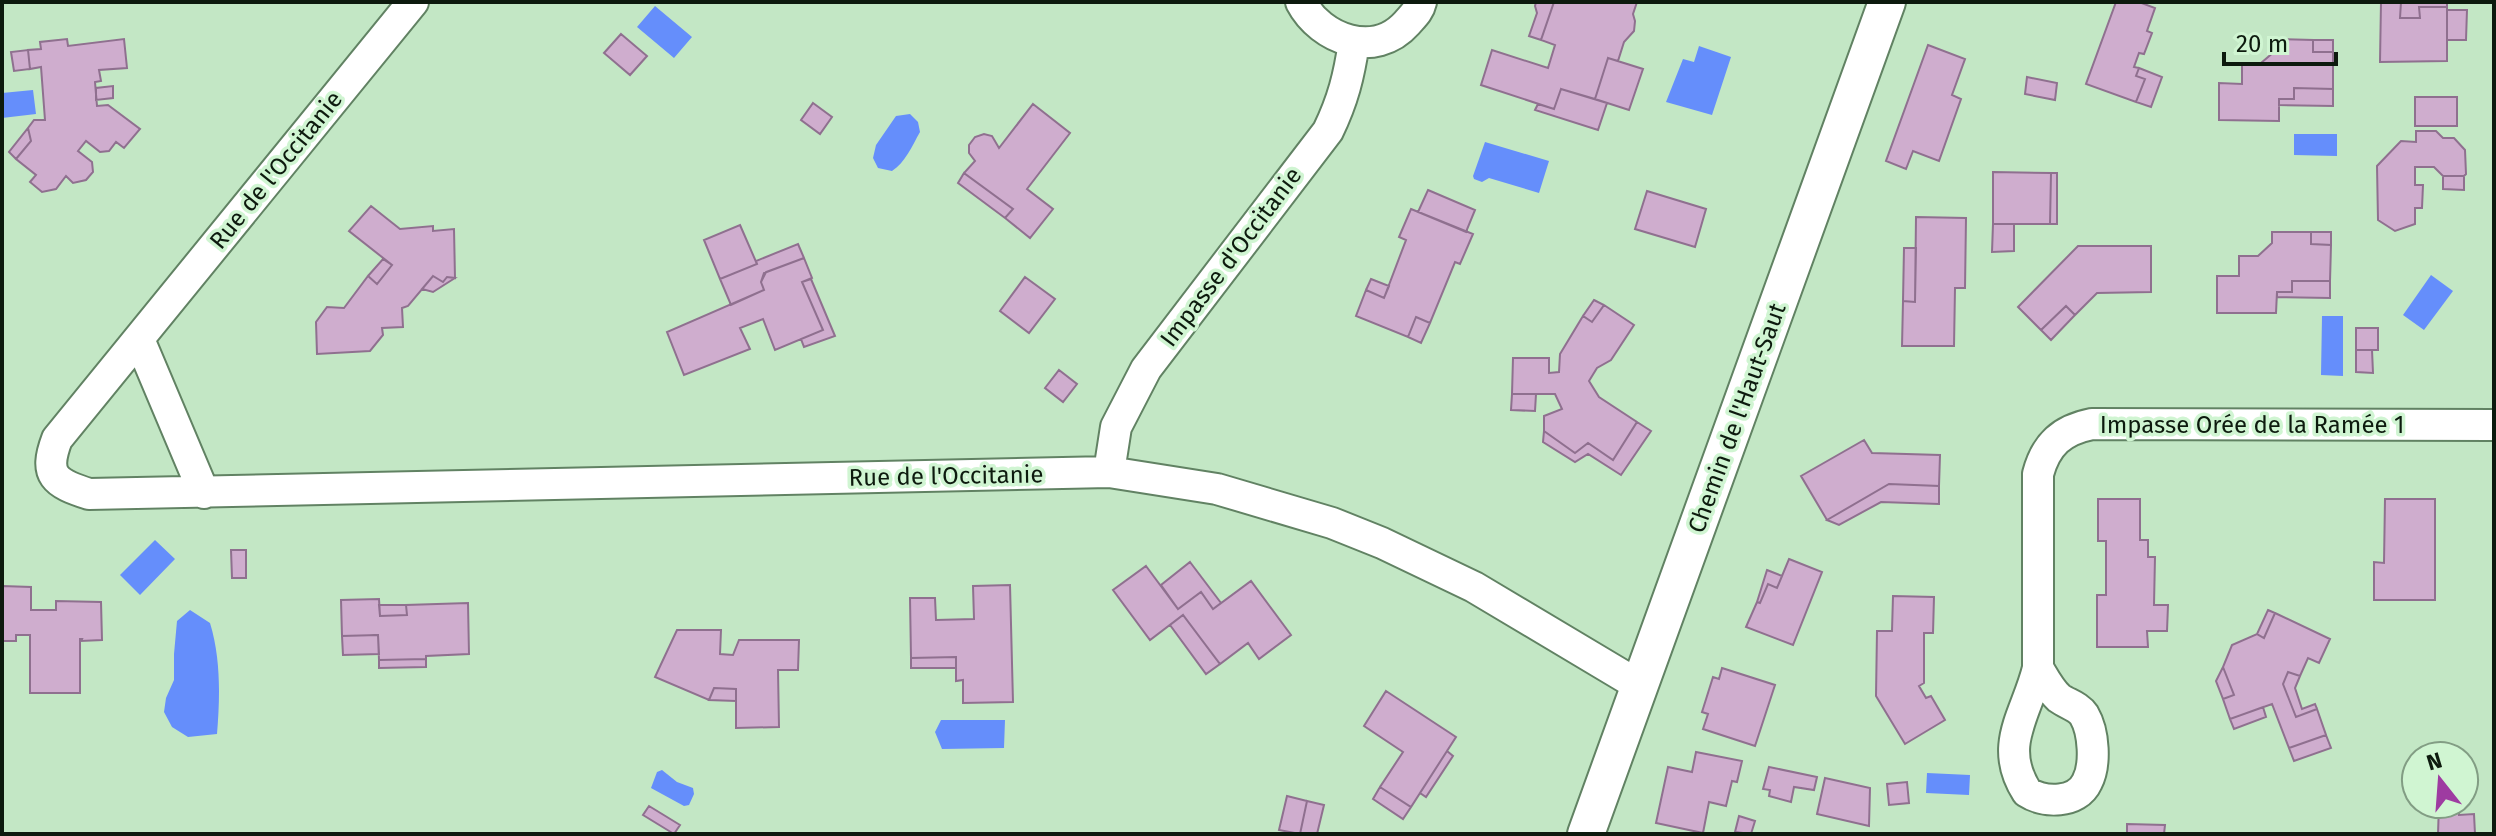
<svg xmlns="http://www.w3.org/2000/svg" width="2496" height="836" viewBox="0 0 2496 836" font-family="'Fira Sans',sans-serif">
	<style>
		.water { fill: #658efb }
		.building { fill: #cfadce; stroke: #8f708f; stroke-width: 2 }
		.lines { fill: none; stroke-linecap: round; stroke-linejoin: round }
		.minor-casing { stroke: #618263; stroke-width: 34 }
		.tertiary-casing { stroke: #618263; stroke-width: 40 }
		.minor { stroke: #fff; stroke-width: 30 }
		.tertiary { stroke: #fff; stroke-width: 36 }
		.labels { text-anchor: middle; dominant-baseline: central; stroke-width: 7; stroke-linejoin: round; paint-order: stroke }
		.street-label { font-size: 24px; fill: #0d1a0e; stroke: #d0f5d2 }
	</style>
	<rect width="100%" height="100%" fill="#c3e7c5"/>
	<path class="water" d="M655,6L692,37L674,58L637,27Z
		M1699,46L1731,57L1712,115L1666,102L1683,59L1694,62Z
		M33,90L36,114L2,118V93Z
		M910,114L918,122L920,132C912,146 905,163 892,171L878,168L873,158L876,145L896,116Z
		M2294,134H2337V156L2294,155Z
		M1485,142L1549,161L1539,193L1489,178L1482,182L1474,179L1473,176Z
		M2431,275L2453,291L2424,330L2403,315Z
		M2322,316H2343V376L2321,375Z
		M155,540L175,559L140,595L120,575Z
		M190,610L210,623C221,659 220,697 217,734L188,737L172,727L164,712L166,698L174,680V654L177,621Z
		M941,720H1005L1004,748L942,749L935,732Z
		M662,770L677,782L693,788L694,794L689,805L684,806L651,788L657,772Z
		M1927,773L1970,775L1969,795L1926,793Z"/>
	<path class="building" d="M1536,2H1554L1541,40L1529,36L1537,13L1535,6Z
		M1554,2H1637L1633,14L1635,21L1634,31L1624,42L1618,61L1608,58L1595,99L1561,89L1554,109L1481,85L1492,50L1548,68L1555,45L1541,40Z
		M2116,2H2139L2155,8L2147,31L2152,33L2144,54L2139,53L2134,67L2139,68L2136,76L2145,79L2136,102L2086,84Z
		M2381,2H2401L2400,18H2420L2419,7H2447V61L2380,62Z
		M2401,2H2447V7H2419L2420,18H2400Z
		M2447,10H2467L2466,40H2447Z
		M621,34L647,56L630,75L604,53Z
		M67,39L68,46L124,39L127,68L99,70L101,81L95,82L97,106L108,105L140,129L124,148L116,142L109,151L100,152L86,141L78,151L92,162L93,172L86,180L73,183L66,176L56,189L42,192L30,182L36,175L16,159L31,141L28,128L34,120H45L41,67L30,69L28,50L41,49L40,42Z
		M2274,39L2313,40V52H2333V89L2294,88V99H2279V121L2219,120V83L2242,84V63H2261L2275,51Z
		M2313,40H2333V52H2313Z
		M1928,45L1965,59L1952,95L1961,99L1939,161L1913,151L1906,169L1886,161Z
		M28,50L30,69L14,71L11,52Z
		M1608,58L1643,69L1629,110L1595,99Z
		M2139,68L2162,77L2151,107L2136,102L2145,79L2136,76Z
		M2027,77L2057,83L2055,100L2025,94Z
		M113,86V98L96,100V88Z
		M2294,88L2333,89V106L2279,105V99H2294Z
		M1561,89L1607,103L1598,130L1535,110L1538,104L1554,109Z
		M2415,97H2457V126H2415Z
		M813,103L832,117L820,134L801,120Z
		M1033,104L1070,133L1027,189L1053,209L1030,238L1005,218L1013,209L964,173L975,161L969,153V145L975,137L984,134L992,136L999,148Z
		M28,128L31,141L16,159L9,152Z
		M2416,131H2436L2443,138H2454L2465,150L2466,174L2464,176H2443L2434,167H2415V185H2423L2422,208H2415V224L2395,231L2378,220L2377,166L2401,141L2416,142Z
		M1993,172L2051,173L2050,224H1993Z
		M964,173L1013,209L1005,218L958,183Z
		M2051,173H2057V224H2050Z
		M2443,176H2464V190L2443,189Z
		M1428,190L1475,210L1466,232L1418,212Z
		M1647,191L1706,209L1695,247L1635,229Z
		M371,206L400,229L433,226V231L454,229L455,278L447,277L443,282L433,276L408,306L402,308L403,327L382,328L383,335L370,351L317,354L316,322L327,307L344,308L368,276L377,284L392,265L349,231Z
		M1411,209L1473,234L1460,264L1455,262L1430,323L1416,317L1408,337L1356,316L1366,290L1384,298L1406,240L1399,237Z
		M1916,217L1966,218L1965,288H1955L1954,346H1902L1903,301L1915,302Z
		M1993,224H2014V251L1992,252Z
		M740,225L757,264L720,279L704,240Z
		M2272,232H2311V244L2331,245L2330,281H2292V292H2277L2276,313H2217V276H2239V256H2258L2272,243Z
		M2311,232H2331V245L2311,244Z
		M798,244L804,258L766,272L761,282L764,290L731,305L720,279L757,264L756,261Z
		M2078,246H2151V292L2097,293L2075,315L2066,306L2041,330L2018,307Z
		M1904,248H1916L1915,302L1903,301Z
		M804,258L812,278L802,282L823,330L775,350L763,319L740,328L750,349L684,375L667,332L764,290L761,282L764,273Z
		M383,259L392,265L377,284L368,276Z
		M433,276L443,282L447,277L455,278L433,292L422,289Z
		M1025,277L1055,299L1029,333L1000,311Z
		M811,279L835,336L804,347L801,339L823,330L802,282Z
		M1371,279L1389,286L1384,298L1366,290Z
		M2292,281H2330V298L2277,297V292H2292Z
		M1594,300L1604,305L1592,322L1583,316Z
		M1604,305L1634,325L1611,360L1597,368L1589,381L1599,397L1637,422L1613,460L1588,443L1575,453L1544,431V416L1562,409L1555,394H1512L1513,358H1549V373L1559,372L1560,354L1583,316L1592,322Z
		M2066,306L2075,315L2051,340L2041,330Z
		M1416,317L1430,323L1421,343L1408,337Z
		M2356,328H2378V350H2356Z
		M2356,350H2372L2373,373L2356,372Z
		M1059,370L1077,384L1063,402L1045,388Z
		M1512,394H1536L1535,411L1511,410Z
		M1637,422L1651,431L1621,475L1588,454L1575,462L1543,442L1544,431L1575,453L1588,443L1613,460Z
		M1864,440L1872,453L1940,455L1939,486L1889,484L1827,520L1801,476Z
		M1889,484L1939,486V504L1881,502L1839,525L1827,520Z
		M2098,499H2140V540H2148V557H2155L2154,605H2168L2167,631H2147L2148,647H2097V595H2106V541H2098Z
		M2385,499H2435V600H2374V562L2384,563Z
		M231,550H246V578H232Z
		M1789,559L1822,572L1793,645L1746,627L1757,602L1760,603L1768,584L1777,588Z
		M1190,562L1221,603L1213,609L1201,592L1178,609L1161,585Z
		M1146,566L1178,609L1201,592L1213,609L1251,581L1291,635L1259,659L1248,643L1220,664L1183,615L1150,640L1113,590Z
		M1767,570L1782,576L1777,588L1768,584L1760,603L1757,602Z
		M1010,585L1013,702L963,703V680L956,681V657L911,658L910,598H935L936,620L974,619L973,586Z
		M2,586L31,587V610H56V601L101,602L102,640L81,641L82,639H80V693H30V635H16V641H2Z
		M1893,596L1934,597L1933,633H1924V683L1919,686L1926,698L1931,696L1945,720L1905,744L1876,696L1877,631H1892Z
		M379,599L380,616L407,615L406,605L468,603L469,654L426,656V659L379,660L378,635L342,636L341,600Z
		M379,605H406L407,615L380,616Z
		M2268,610L2275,613L2264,638L2257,634Z
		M2275,613L2330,639L2319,663L2308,658L2300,676L2288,672L2283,684L2296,717L2317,709L2326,735L2289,748L2272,704L2230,719L2223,699L2234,695L2223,667L2232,645L2257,634L2264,638Z
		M1183,615L1220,664L1206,674L1170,625Z
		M677,630H721L720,654L733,655L739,640H799L798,670H778L779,727L736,728V689L714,688L709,700L655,677Z
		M378,635L379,654L343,655L342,636Z
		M956,657V668H911V658Z
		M426,659V667L379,668V660Z
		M2223,667L2234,695L2223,699L2216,681Z
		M1722,668L1775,685L1755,746L1703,729L1708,714L1702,712L1713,677L1719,679Z
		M2288,672L2300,676L2295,688L2302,709L2315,704L2317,709L2296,717L2283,684Z
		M714,688L736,689V701L709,700Z
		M1386,691L1456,737L1411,807L1380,787L1403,752L1364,726Z
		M2263,707L2266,717L2234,729L2230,719Z
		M2326,735L2331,748L2294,761L2289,748Z
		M1447,751L1453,756L1426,797L1420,793Z
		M1696,752L1742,761L1737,782L1732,781L1726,806L1709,802L1703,833L1656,823L1668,767L1692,772Z
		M1769,767L1817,777L1814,790L1794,787L1791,802L1769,796L1770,790L1763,789Z
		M1825,778L1870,788L1869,826L1817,814Z
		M1907,782L1909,803L1889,805L1887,784Z
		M1380,787L1411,807L1403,819L1373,799Z
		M1287,796L1307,801L1300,834L1279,830Z
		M1307,801L1324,805L1317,834H1300Z
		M2439,804H2459V815L2474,814L2475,834H2438Z
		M649,806L680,825L674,834L643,815Z
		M1739,816L1755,821L1751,834L1735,832Z
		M2127,824L2165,825L2164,834H2127Z"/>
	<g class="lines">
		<defs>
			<path id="minor" d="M413,2L57,439C43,476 55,483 89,494L1109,472L1217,489L1332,523L1382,543L1474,587L1640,686
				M1301,2C1321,40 1375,59 1407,23C1413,16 1419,11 1421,2
				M139,339L204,493
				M1109,472L1116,427L1146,369L1328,131C1343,100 1349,76 1354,42
				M2038,668C2044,678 2050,690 2059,698C2067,704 2078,706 2084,715C2094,732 2096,765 2087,782C2077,804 2044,803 2027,792C1997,745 2027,714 2038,668V474C2046,444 2062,430 2092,424L2494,425"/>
			<path id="tertiary" d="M1586,834L1887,2"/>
		</defs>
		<use href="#minor" class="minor-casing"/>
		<use href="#tertiary" class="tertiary-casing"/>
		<use href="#minor" class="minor"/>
		<use href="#tertiary" class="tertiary"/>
	</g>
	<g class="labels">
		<g class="street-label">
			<text transform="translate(276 170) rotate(-51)">Rue de l'Occitanie</text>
			<text transform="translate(1231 257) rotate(-53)">Impasse d'Occitanie</text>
			<text transform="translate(1737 418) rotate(-70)">Chemin de l'Haut-Saut</text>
			<text x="2252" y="425">Impasse Orée de la Ramée 1</text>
			<text transform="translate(946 476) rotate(-1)">Rue de l'Occitanie</text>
		</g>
	</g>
	<rect width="2496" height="836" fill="none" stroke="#0d1a0e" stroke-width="8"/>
	<g transform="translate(2440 780) rotate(343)"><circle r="38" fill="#d0f5d2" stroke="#829d84" stroke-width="2"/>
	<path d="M0-6L14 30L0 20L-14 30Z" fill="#9e3ba1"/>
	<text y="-12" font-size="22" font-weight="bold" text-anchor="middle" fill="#0d1a0e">N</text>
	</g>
	<path d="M2224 52v12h112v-12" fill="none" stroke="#0d1a0e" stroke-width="4"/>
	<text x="2236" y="52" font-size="24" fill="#0d1a0e" stroke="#d0f5d2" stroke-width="6" paint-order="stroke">20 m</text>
</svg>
